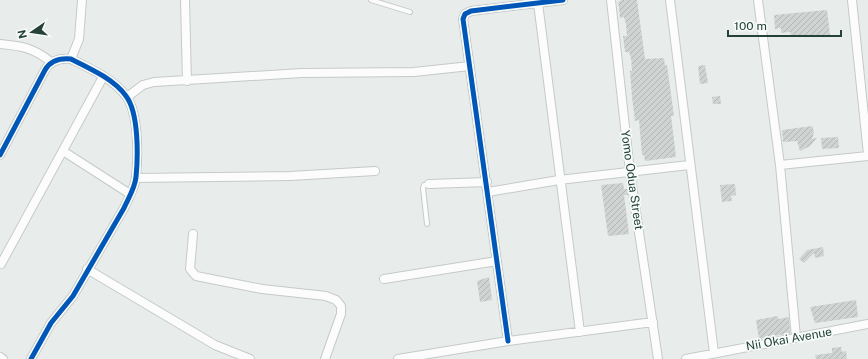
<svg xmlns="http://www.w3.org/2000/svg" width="868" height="359" viewBox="0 0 868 359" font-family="'Public Sans',sans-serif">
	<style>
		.building { fill: url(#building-hatch) }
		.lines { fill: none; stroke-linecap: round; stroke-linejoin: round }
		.service-casing { stroke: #c5cac8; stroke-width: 6 }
		.minor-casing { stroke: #c5cac8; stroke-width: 10 }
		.service { stroke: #fcfcfc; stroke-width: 4 }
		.minor { stroke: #fcfcfc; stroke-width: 8 }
		.cycleway-casing { stroke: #f7fbf9; stroke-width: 8 }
		.cycleway { stroke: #0057b8; stroke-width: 5 }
		.labels { text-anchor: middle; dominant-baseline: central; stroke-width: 3.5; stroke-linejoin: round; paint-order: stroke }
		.street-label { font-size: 12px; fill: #24423a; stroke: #f7fbf9 }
	</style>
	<defs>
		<pattern id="building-hatch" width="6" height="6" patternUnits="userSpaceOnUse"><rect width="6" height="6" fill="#cfd4d2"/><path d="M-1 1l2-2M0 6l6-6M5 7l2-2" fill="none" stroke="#b2b7b5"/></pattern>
	</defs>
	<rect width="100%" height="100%" fill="#e8edeb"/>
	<path class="building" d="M622,0H637L645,59L664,58L665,66L667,65L674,116H671L676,157L645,161L644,155H642L639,120L635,121L632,97L630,71H632L631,58L629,52H625L623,36H627L626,24L624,17L620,18L619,8L618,2Z
		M827,10L830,35L791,37L790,32L781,33V28L775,29L774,15Z
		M705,65L708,83L700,84L698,66Z
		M720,96L721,104H713L712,97Z
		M812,126L814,132L812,139L817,138L810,146L800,151L797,141L783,142L782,130Z
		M838,137L839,148L822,149L821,138Z
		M623,183L624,189H627L628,195H624L629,234L608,236L601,185Z
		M735,184L736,195L731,196L732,201L722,202L720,185Z
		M823,247L824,256L815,258L814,253L804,263L799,259L807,250Z
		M489,277L492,300L480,302L477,281Z
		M856,300L858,317L815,323L810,307Z
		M778,316V319L789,317L790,333L759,339L756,320Z
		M841,347L842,352L846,351L847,359H816L815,355L832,353V348Z"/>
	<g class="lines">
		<defs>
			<path id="service" d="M371,0L410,12
				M427,224L423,188L424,185L429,184"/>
			<path id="minor" d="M185,0L187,81
				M611,0L630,172L658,359
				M670,0L714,353
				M758,0L780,165L796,337
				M852,0L868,154
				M538,3L580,332
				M0,44C22,46 34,48 51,62
				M71,59L79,39L82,0
				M127,97L143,85L154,82L302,73L414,72L470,66
				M63,151L130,194
				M0,155L45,70C50,61 60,58 71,59C89,68 114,79 126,96C139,113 138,157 136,177C135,188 128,199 124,208L73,296L51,323L31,359
				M780,165L868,156
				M136,178L290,176L375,171
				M429,184L487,182
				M488,192L559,180L689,165
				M193,234L190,269L196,276L262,289L326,296L336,300L341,306V314L325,359
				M1,264L103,77
				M87,269L215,345L250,359
				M384,279L497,261
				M508,341L463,19L465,14L471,11L563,0
				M0,357L3,359
				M398,359L508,341L653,322
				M686,359L868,324"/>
		</defs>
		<use href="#service" class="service-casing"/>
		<use href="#minor" class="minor-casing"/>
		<use href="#service" class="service"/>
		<use href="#minor" class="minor"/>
		<defs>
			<path id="cycleway" d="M0,155L45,70C50,61 60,58 71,59C89,68 114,79 126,96C139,113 138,157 136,177C135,188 128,199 124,208L73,296L51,323L31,359
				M508,341L463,19L465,14L471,11L563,0"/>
		</defs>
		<use href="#cycleway" class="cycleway-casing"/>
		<use href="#cycleway" class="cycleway"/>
	</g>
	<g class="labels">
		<g class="street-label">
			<text transform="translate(632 180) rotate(82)">Yomo Odua Street</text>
			<text transform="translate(789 339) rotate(-10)">Nii Okai Avenue</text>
		</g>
	</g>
	<g transform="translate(32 32) rotate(257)" stroke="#f7fbf9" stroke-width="3" paint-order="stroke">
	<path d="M0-3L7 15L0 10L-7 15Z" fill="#24423a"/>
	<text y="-6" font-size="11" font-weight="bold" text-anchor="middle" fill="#24423a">N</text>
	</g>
	<path d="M728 30v6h113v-6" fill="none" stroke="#24423a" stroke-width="2"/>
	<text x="734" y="30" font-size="12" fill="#24423a" stroke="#f7fbf9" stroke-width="3" paint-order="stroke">100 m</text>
</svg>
